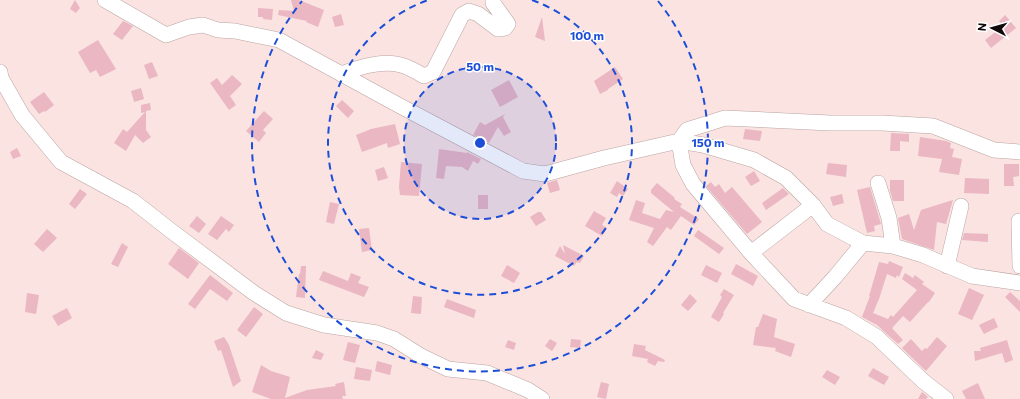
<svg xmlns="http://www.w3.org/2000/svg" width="1020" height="399" viewBox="0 0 1020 399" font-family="Commissioner,sans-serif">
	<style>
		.building { fill: #eab7c2 }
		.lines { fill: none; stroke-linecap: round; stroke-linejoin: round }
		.minor-casing { stroke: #baa5a3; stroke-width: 16 }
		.minor { stroke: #fff; stroke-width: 15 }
		.ring { fill: none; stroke: #1d4ed8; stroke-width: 2; stroke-dasharray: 7 5 }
		.centre { fill: #1d4ed8; stroke: #fff; stroke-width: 2 }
		.ring-label { font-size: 12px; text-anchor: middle; font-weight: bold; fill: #1d4ed8; stroke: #fff; stroke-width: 3; stroke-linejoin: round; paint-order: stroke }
	</style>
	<rect width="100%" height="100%" fill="#fae3e1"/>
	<path class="building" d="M75,0L80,8L76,13L70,9Z
		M291,0H299L324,10L318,27L306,22L307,21L278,15L279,10L294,11Z
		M258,8L273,9L272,20L263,19V17H258Z
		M341,14L344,25L335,27L332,17Z
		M1005,15L1016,28L991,48L985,40L1003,26L999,21Z
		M542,17L545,41L535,37Z
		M123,21L133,26L122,40L113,34Z
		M98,40L116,69L100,77L96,70L90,73L78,52Z
		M152,62L158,76L149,79L144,65Z
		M615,67L623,79L608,89V90L600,94L594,81Z
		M232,75L242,84L230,96L236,105L229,110L210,83L217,78L222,85Z
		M509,80L518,97L500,107L491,90Z
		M141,88L144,99L134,102L131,91Z
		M44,92L54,105L45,112L44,111L39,114L30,102Z
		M342,100L354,111L348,118L336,106Z
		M150,103L151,110L146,111V130L151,137L143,143L135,135L126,151L114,143L123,129L127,132L145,112L141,113V105Z
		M264,111L273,119L263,130L266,133L259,142L246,131Z
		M505,114L503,117L511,132L504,136L498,127L489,143L473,135L480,122L485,125Z
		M395,124L400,144L388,148L387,143L362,152L356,135L371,129Z
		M745,129L762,131L760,141L743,139Z
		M891,133L909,134V142L900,141V151H890Z
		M920,137L946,141L951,143L950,148L954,149L952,157L962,159L959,175L939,172L942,159L918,156Z
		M17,148L21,156L13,159L10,152Z
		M439,149L467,153V152L481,159L478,164L473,161L468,171L462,167L446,166L444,179L436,178Z
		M401,162L422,164L419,196L400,195L399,187Z
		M828,163L847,165L846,177L826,174Z
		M1004,164H1019V176L1013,177L1014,186H1004Z
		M384,167L388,178L378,181L375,170Z
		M754,171L760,181L751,186L745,177Z
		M965,178L989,179V194L964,193Z
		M557,180L560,190L550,193L547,183Z
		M890,180H904V201H893L890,191Z
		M617,181L628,189L623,196L619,193L617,197L610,193Z
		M711,182L715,187L719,184L725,193L732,187L762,222L747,234L706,186Z
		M657,183L675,198L674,199L682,204L680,207L699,219L694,225L681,216L671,230L667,227L653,246L647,242L654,228L629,220L636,200L645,203L642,213L660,219L666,210L674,212L651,193V190Z
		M870,187L881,224L874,226L875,231L867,233L857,190Z
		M783,188L789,194L766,210L762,203Z
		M80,189L87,194L75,209L69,204Z
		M842,194L844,203L833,206L830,197Z
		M478,195H488V209H478Z
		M953,200L946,224L937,222L934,250L902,239L898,218L909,214L914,230L921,210Z
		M330,202L339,204L334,224L326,222Z
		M594,211L606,218L602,225L607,228L602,236L585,226Z
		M538,212H541L546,220L536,226L530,217Z
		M197,216L206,224L199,233L189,226Z
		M221,216L234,225L229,232L226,229L217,240L208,234Z
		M369,228L372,250L362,252L359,229Z
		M47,229L57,238L43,252L34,244Z
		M698,230L724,248L719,254L694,236Z
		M964,233L988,234V242L962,240Z
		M122,243L128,247L118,267L111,264Z
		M563,245L584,256L580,263L577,262L574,266L555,256L560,246L565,254Z
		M179,248L199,263L188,279L168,264Z
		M889,261L903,267L899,277L897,275L896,278L887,274L879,299L873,313L888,319L891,315L893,317L917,290L902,279L905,273L913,278L915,275L924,282L922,284L935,293L929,302H928L910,322L903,316L892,328L903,340L898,344L877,325L862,317L870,296H869L879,262L888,264Z
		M736,264L758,276L753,286L731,274Z
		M507,265L520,273L514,283L501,276Z
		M706,265L722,273L717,283L701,275Z
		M301,266H306L305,298L296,297L299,274H300Z
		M323,271L348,281L351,273L361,277L358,283L369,287L364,297L319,280Z
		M210,275L233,293L227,301L210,289L195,309L188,304Z
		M969,288L984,295L972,320L958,314Z
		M724,289L734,295L723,313L724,314L719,322L711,317L722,297L720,295Z
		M1010,292L1020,301V312L1005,297Z
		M27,293L39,295L36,314L25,312Z
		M690,294L697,301L688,311L681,305Z
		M413,296L422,297L421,314L411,313Z
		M447,299L476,310L474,318L444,307Z
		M254,307L263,314L246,337L237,330Z
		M67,308L72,318L58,326L52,316Z
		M763,314L777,319L774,337L795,344L791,357L775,351L776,348L753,345L756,327H758Z
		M994,318L998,327L984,334L979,325Z
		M224,337L229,345L241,381L233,387L221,350L218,351L214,341Z
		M937,337L947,346L926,371L902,348L911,339L922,351L925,348L927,349Z
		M550,339L557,343L552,351L545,346Z
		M571,339L581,340L580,348L570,347Z
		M508,340L516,343L514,350L505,347Z
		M1007,340L1013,360L1005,363L1002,353L975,361L974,351H981L980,348Z
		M348,342L360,345L355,363L343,360Z
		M634,344L646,346L645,350L665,360L664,362L658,361L655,366L647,362L648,359L632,356Z
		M316,350L324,354L321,360L312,358Z
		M377,361L392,365L390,375L375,371Z
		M261,365L271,371L290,377L285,398L307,390L336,386L335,384L344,382L346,396H342L343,399H271L252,392Z
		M356,367L372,370L370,381L354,379Z
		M873,368L889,377L884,385L868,376Z
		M827,370L840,377L835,385L822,377Z
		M601,382L609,384L606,399L597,397Z
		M978,383L985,399H966L962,391Z
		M922,392L928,397L926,399H918Z"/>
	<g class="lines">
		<defs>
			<path id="minor" d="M105,0L166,35L189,27L203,25L218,30L235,31L279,40L402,107L523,171L545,174L604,158L679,141L703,145L754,160L786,178L813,205L827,224L863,243L893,246L923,255L972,276L1020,283
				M0,72L1,78L22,115L61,162L133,201L170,230L254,293L286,313L324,325L377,333L394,339L421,356L448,369L487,373L528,390L542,399
				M341,74C360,67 381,60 401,65C409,67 417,72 424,76L433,72L462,15L469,11L478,14L498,29L505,28L508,24L493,3V0
				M878,183L889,218L893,246
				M1019,221L1020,266
				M751,253L813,205
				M947,266L961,206
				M809,305L835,277L863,243
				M946,399L923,381L877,337L846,318L794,299L751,253L693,184L683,165L679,141L687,130L725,118L830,123H882L933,126L994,150L1020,152"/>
		</defs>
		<use href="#minor" class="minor-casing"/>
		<use href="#minor" class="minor"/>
	</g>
	<circle cx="480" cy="143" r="76" fill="#1d4ed8" fill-opacity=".12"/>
	<g class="ring">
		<circle cx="480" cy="143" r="76"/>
		<path d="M532 0A152 152 0 1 1 428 0"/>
		<path d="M658 1A228 228 0 1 1 302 1"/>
	</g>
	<circle cx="480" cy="143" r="6" class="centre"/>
	<g class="ring-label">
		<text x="587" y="40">100 m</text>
		<text x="480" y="71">50 m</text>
		<text x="708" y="147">150 m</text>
	</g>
	<g transform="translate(992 28) rotate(276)" stroke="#ffffff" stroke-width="3" paint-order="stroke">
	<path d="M0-3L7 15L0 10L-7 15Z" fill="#120a0a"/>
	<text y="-6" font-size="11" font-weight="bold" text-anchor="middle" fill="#120a0a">N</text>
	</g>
</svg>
